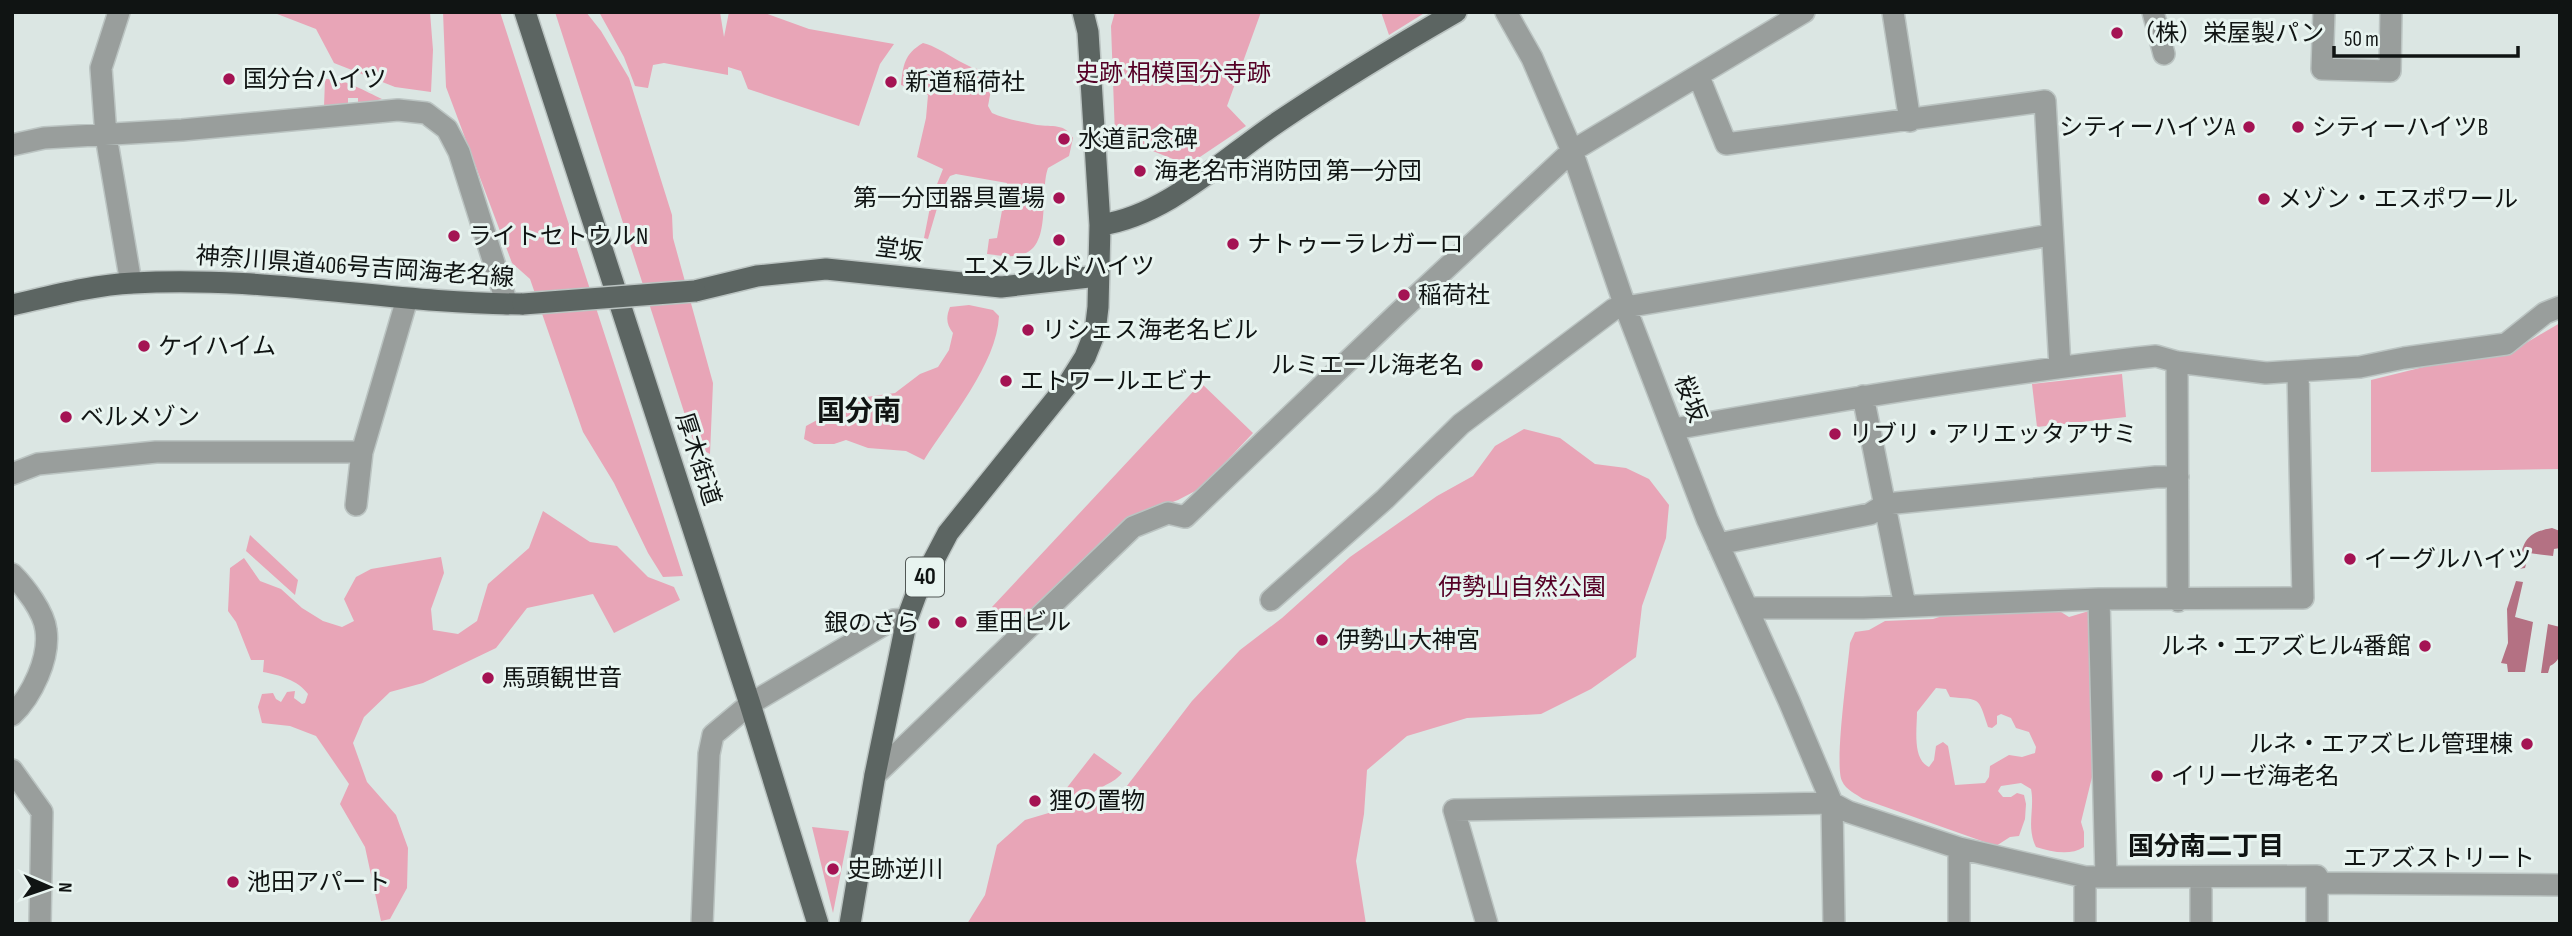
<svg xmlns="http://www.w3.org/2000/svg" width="2572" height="936" viewBox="0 0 2572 936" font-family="'Sofia Sans Condensed','Noto Sans JP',sans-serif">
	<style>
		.green { fill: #e8a5b7; fill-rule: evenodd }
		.water { fill: #b47183 }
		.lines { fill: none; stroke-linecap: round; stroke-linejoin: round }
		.minor-casing { stroke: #bbc4c2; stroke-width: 24 }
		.major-casing { stroke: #bbc4c2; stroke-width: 24 }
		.minor { stroke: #999e9c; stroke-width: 21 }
		.major { stroke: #5c6562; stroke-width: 21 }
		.major-bridge-casing { stroke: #bbc4c2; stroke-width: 24; stroke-linecap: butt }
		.major-bridge { stroke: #5c6562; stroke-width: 21 }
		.poi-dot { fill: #a41353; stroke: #e8f4f0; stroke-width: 2.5 }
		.labels { text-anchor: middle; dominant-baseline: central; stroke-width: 6; stroke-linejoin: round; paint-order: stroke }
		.shield { fill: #e8f4f0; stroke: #515755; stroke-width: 2 }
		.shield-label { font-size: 23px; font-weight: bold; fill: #101413 }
		.poi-label { font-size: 24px; fill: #101413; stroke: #e8f4f0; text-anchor: start }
		.park-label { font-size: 24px; fill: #550026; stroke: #e8f4f0 }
		.street-label { font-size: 24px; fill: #101413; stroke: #e8f4f0 }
		.neighbourhood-label { font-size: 26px; font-weight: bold; fill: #101413; stroke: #e8f4f0 }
		.quarter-label { font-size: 28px; font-weight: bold; fill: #101413; stroke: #e8f4f0 }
	</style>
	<rect width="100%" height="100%" fill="#dbe6e3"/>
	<path class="green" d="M272,12H430L433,50L431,92L395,87L334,63L316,29Z
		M443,12H500L683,576L663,577L648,553L614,483L583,432L530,279L512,263L446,87Z
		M555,12H586L601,31L629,78L672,215L673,238L713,383L710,454L695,446Z
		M599,12H720L724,37L729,12H762L809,29L894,44L880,64L859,126L748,89L741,71L728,67V75L664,63L653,65L648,88L635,86L624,57Z
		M1115,12H1261L1227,106L1246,126L1188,165L1115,136L1111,26Z
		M1381,12H1426L1389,35Z
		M923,43C946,49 963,69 988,71L993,79L988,106L992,113C1005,119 1023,122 1037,125C1052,127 1065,123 1073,138L1069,156L1048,168C1039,193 1053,249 1020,255C1010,258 998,255 987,254L989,239L997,238L1007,183L956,174L950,176L943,188L928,239L924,238L932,197L943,169L917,157L926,118L928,95L901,85C903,66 904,54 923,43Z
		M325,79C343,78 365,91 382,99L358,105V98H348V104L324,107Z
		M969,305L993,310L999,316C997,364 949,420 924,460L906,451L868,448L846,440L834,444H814L804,439L806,426L819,419L836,415L844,406L859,398L895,393L920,374L938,367L949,350L953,333C946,324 946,317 950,307Z
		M2560,323V469L2371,472V380L2452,360L2509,353Z
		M2122,374L2126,417L2037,427L2032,384Z
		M1201,383L1253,433L1201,488L1178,500L1126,519L1017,624L992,607Z
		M1524,429L1560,438L1595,464L1626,468L1649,479L1669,505L1666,538L1642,606L1636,657L1591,689L1541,714L1467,718L1407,736L1367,770L1364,814L1356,861L1366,924H967L985,895L997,845L1025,820L1062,809L1055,803L1094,753L1122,773C1111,787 1095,785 1086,802L1120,795L1192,701L1240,650L1282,618L1350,557L1437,496L1473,476L1495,446Z
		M543,511L590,542L617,546L648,577L674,587L680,600L614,633L593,594L527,608L496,648L423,683L390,692L364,717L353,743L367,782L396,815L408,848L407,888L390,919L381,921L365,847L340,804L349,784L316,736L290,726L262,723L258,707L262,694L273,693L276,699L281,702L287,692L295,691L294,698L302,704L305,703L308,694C298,680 279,675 263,672L264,660H251L236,622L228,611L230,568L244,558L260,581L281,589L302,608L323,621L342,627L354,621L344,599L356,577L371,569L441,557L444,573L431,609L433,630L458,634L477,621L488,584L529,548Z
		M250,535L298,580L295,595L246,551Z
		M2053,607L2069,617L2089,611L2097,618L2094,769L2081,822L2084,832V847C2070,856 2052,852 2036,847C2026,827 2035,809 2031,789L2021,783L2001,786L1998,791L2003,797H2011L2017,793L2024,795L2026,804L2025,819L2019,836L2010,837L1996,846L1863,799C1856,794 1846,790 1842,781C1834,765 1848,667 1850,643L1855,632L1869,630L1885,621L1933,619L1958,611ZM1936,688L1946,689L1950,697C1981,700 1978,696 1988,727L1992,728L1997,724V716L2001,714L2011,718L2016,728L2029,732L2036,747L2035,753L2022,757L2009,755L1990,766L1989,777L1985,783L1955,785L1948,746L1943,742L1936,746L1934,760L1929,767C1912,759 1917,729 1917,712Z
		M812,827L849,831L833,913Z"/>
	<path class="water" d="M2552,528L2560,531V548L2554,549L2553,556L2529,553L2525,568L2518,569C2523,543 2524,533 2552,528Z
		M2516,581L2523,582L2515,617L2533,622L2525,672H2508L2507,664L2501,663L2508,643L2507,609Z
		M2548,624L2560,627C2560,640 2565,660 2550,666L2548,673H2541Z"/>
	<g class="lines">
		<defs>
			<path id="minor" d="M119,12L101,68L106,136L131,283
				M1506,12L1532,58L1572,151L1625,306L1707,519L1789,701L1832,803L1834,924
				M1893,12L1910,121
				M2153,12L2164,54
				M2324,12L2322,69L2390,71L2391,12
				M1699,77L1726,144L2045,101L2060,367
				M12,145L44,138L182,130L398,110L426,113L447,129L459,152L507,304
				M2177,362L2178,601
				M1863,396L1905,606
				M1674,429C1828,402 1982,376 2137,358L2156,356L2177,362L2266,373L2360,367L2404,358L2506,344L2545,313L2560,307
				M12,474L38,464L156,452H362
				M356,505L362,452L407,299
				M1718,544L1870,514L1886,504L2156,477H2178
				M12,574C25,587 44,612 46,630C50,658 32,696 12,715
				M2099,599L2106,876
				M1271,600L1385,499L1461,424L1614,309L2051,235
				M1747,608H1863L2099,599L2303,598L2298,371
				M12,770L42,812L40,924
				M875,775L1133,527L1168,513L1185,517L1396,315L1572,151L1804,12
				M2085,877V924
				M2317,883L2560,885
				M702,924L709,754L713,735L750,704L885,624L894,620L907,619
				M1487,924L1454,810L1832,803L1849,812L1959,848L2085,877L2317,876V924
				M1959,924V848
				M2201,924V877"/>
			<path id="major" d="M525,12L750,704L818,924
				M1100,225C1166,216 1223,159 1278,122C1336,83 1395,47 1456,12
				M695,291L757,276L826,269L1001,287L1098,276
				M12,305C52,296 93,285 133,283C264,275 393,304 523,304
				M850,924L875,775L907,619L917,592L948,533L1068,384L1085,357L1095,332L1098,307L1100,225L1088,32L1083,12"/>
		</defs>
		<use href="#minor" class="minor-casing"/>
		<use href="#major" class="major-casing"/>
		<use href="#minor" class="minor"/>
		<use href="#major" class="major"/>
		<defs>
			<path id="major-bridge" d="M523,304L695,291"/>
		</defs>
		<use href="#major-bridge" class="major-bridge-casing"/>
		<use href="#major-bridge" class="major-bridge"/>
	</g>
	<g class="poi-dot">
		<circle cx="2117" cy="33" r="7"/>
		<circle cx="229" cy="79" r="7"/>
		<circle cx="891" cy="82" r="7"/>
		<circle cx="2249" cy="127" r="7"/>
		<circle cx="2298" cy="127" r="7"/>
		<circle cx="1064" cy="139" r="7"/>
		<circle cx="1140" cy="171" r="7"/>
		<circle cx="1059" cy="198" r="7"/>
		<circle cx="2264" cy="199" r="7"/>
		<circle cx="454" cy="236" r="7"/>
		<circle cx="1059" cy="240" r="7"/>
		<circle cx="1233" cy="244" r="7"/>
		<circle cx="1404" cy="295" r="7"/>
		<circle cx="1028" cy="330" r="7"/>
		<circle cx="144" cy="346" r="7"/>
		<circle cx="1477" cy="365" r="7"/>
		<circle cx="1006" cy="381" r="7"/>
		<circle cx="66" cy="417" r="7"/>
		<circle cx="1835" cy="434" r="7"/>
		<circle cx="2350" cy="559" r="7"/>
		<circle cx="961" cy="622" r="7"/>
		<circle cx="934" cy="623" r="7"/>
		<circle cx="1322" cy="640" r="7"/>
		<circle cx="2425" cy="646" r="7"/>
		<circle cx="488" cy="678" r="7"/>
		<circle cx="2527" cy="744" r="7"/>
		<circle cx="2157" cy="776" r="7"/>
		<circle cx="1035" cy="801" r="7"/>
		<circle cx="833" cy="869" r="7"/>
		<circle cx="233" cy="882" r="7"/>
	</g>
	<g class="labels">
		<rect class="shield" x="906" y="557.5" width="38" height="39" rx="5"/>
		<g class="shield-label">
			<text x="925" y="577">40</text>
		</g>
		<g class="poi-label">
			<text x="2131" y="33">（株）栄屋製パン</text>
			<text x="243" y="79">国分台ハイツ</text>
			<text x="905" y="82">新道稲荷社</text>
			<text x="2235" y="127" text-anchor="end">シティーハイツA</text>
			<text x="2312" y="127">シティーハイツB</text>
			<text x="1078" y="139">水道記念碑</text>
			<text x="1154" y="171">海老名市消防団 第一分団</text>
			<text x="1045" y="198" text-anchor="end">第一分団器具置場</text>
			<text x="2278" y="199">メゾン・エスポワール</text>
			<text x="468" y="236">ライトセトウルN</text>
			<text x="1247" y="244">ナトゥーラレガーロ</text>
			<text x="1059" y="266" text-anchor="middle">エメラルドハイツ</text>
			<text x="1418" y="295">稲荷社</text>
			<text x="1042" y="330">リシェス海老名ビル</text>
			<text x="158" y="346">ケイハイム</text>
			<text x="1463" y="365" text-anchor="end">ルミエール海老名</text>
			<text x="1020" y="381">エトワールエビナ</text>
			<text x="80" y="417">ベルメゾン</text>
			<text x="1849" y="434">リブリ・アリエッタアサミ</text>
			<text x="2364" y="559">イーグルハイツ</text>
			<text x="975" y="622">重田ビル</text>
			<text x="920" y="623" text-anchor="end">銀のさら</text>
			<text x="1336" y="640">伊勢山大神宮</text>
			<text x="2411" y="646" text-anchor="end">ルネ・エアズヒル4番館</text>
			<text x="502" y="678">馬頭観世音</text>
			<text x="2513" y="744" text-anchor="end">ルネ・エアズヒル管理棟</text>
			<text x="2171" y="776">イリーゼ海老名</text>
			<text x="1049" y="801">狸の置物</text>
			<text x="847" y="869">史跡逆川</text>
			<text x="247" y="882">池田アパート</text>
		</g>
		<g class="park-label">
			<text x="1173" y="73">史跡 相模国分寺跡</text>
			<text x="1522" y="587">伊勢山自然公園</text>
		</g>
		<g class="street-label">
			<text transform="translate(899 250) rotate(7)">堂坂</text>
			<text transform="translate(355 267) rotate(4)">神奈川県道406号吉岡海老名線</text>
			<text transform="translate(1690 399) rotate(69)">桜坂</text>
			<text transform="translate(698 459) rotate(72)">厚木街道</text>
			<text x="2439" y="858">エアズストリート</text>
		</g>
		<g class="neighbourhood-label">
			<text x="2206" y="847">国分南二丁目</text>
		</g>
		<g class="quarter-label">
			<text x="859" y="411">国分南</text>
		</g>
	</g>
	<rect width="2572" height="936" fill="none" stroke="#101413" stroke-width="28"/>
	<g transform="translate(49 887) rotate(92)" stroke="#e8f4f0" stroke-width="5" paint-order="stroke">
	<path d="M0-5L12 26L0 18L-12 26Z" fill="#101413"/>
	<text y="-10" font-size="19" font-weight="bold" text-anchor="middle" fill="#101413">N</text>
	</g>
	<path d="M2334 46v10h184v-10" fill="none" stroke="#101413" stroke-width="3.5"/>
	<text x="2344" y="46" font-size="21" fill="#101413" stroke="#e8f4f0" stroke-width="5" paint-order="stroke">50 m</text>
</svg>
